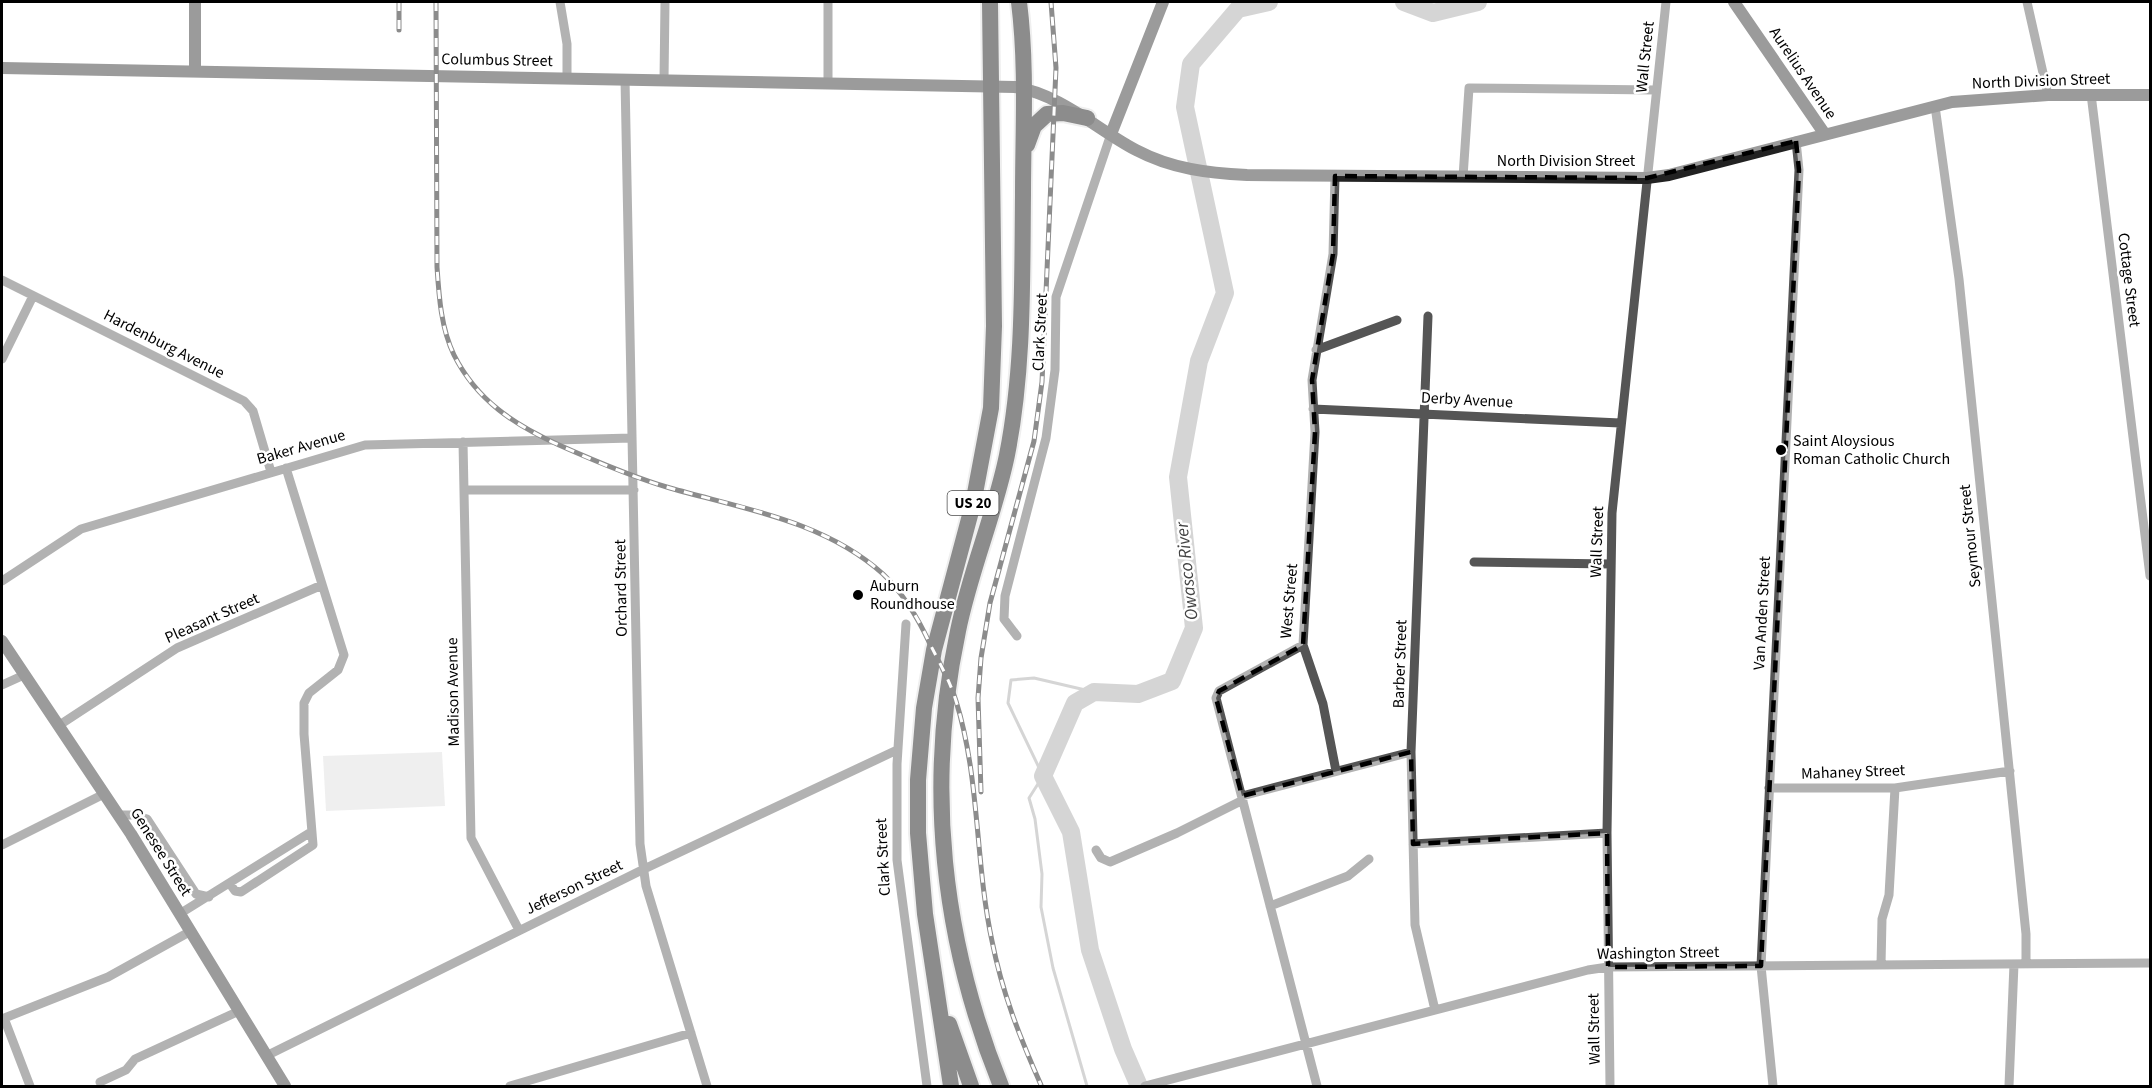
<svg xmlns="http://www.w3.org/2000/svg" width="2152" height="1088" viewBox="0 0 2152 1088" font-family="'Source Sans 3',sans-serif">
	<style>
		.green { fill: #dcdcdc }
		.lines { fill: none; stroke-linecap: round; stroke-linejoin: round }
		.stream { stroke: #a3a3a3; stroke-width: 3 }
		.river { stroke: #a3a3a3; stroke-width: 18 }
		.highway-casing { stroke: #dbdbdb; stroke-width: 20 }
		.street { stroke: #555; stroke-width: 9 }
		.secondary { stroke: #222; stroke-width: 12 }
		.highway { stroke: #000; stroke-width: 16 }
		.rail-casing { stroke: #000; stroke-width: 5 }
		.rail { stroke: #fff; stroke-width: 3; stroke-dasharray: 9; stroke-linecap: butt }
		.marked { fill: none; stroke: #000; stroke-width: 4.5; stroke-dasharray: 12 8; stroke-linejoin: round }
		.poi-dot { fill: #000; stroke: #fff; stroke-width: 2 }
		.labels { text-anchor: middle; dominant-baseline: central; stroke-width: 5; stroke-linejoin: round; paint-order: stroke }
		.shield { fill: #fff; stroke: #4c4c4c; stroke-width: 1.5 }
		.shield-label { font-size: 15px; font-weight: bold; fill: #000 }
		.street-label { font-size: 16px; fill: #000; stroke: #fff }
		.poi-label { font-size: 16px; fill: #000; stroke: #fff; text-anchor: start }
		.water-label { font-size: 18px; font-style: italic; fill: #444; stroke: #fff }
	</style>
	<rect width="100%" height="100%" fill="#fff"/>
	<path class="green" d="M442,752L445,806L326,811L323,756Z"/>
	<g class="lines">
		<path class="stream" d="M1087,1086L1053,968L1041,907L1042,874L1035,819L1029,798L1043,776L1008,703L1011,680L1034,678L1094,692"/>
		<path class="river" d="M1404,2L1433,13L1478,2
			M1139,1086L1123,1049L1090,950L1071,832L1043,776L1075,703L1094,692L1138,694L1172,681L1194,628L1178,477L1199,361L1225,293L1185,107L1191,64L1238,9L1269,2"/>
		<defs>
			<path id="highway" d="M1027,145L1034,126L1047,114L1063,113L1087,118
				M949,1024L971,1086
				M951,1086L925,914L918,833V780L924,708L934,650L973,504L991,408L994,326L990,2
				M1001,1086C942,940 925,786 958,631C970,571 995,514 1007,455C1024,369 1022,282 1023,195C1023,130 1027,66 1019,2"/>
		</defs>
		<use href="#highway" class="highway-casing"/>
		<path class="street" d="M560,2L567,44V78
			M2027,2L2048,95
			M625,79L640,844L646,886L707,1086
			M664,80L665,2
			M828,83V2
			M2091,94L2150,576
			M1935,106L1959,279L2026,934V963
			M1463,177L1469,88L1656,90
			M2,280L244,401L253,411L271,472
			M1428,316L1411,752L1415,925L1435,1010
			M1316,350L1397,320
			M2,359L33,296
			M1313,409L1620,423
			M463,442L471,838L519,930
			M465,490H634
			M1474,562L1611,564
			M2,581L81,529L365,445L632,438
			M906,624L897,764V860L927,1086
			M1017,636L1004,619L1005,596L1046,438L1055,370L1056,297L1111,134
			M1303,645L1323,704L1336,771
			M2,685L24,675
			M58,726L177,648L322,585
			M1769,788H1895L2010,771
			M1242,796L1411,752
			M118,815H134L147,819L196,894L209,897
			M1413,844L1607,833
			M2,845L104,794
			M1096,850L1101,858L1110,862L1177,833L1243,800
			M230,884L235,891L241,892L313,845L304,734V703L309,693L338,670L344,655L286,468
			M1270,906L1348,876L1369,859
			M181,913L311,832
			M1881,965L1882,919L1889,895L1895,788
			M4,1018L30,1086
			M2,1019L108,977L191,931
			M266,1056L642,870L897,750
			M100,1082L126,1070L135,1059L239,1011
			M510,1086L691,1033
			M1145,1086L1588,970L1608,967L2150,963
			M1317,1086L1216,698L1219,691L1303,645L1315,432L1312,380L1333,254L1335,176
			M1610,1086L1607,833L1612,513L1666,2
			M1773,1086L1761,966L1799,170L1796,141
			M2009,1086L2014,964"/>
		<path class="secondary" d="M1734,2L1824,133
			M2,68L1015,87C1062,95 1096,129 1136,150C1172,169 1208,173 1247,175L1647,178L1669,175L1952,102L2048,95H2150
			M195,71V2
			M1111,134L1163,2
			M2,641L131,834L285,1086"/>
		<use href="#highway" class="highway"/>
		<defs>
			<path id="rail" d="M399,2V30
				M436,2L437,267C439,297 441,328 454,355C477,401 515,425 559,445C595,461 632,477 670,488C744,509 824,521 883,574C904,594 918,618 930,644C939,662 950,681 956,701C980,778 975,862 992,941C1002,992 1020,1038 1041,1085
				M981,792L978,698L981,658L990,603L1034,441L1042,382L1056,68L1051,2"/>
		</defs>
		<use href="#rail" class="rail-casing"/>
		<use href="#rail" class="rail"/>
	</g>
	<path d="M0 0H2152V1088H0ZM1796,141L1799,170L1761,966L1608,967L1607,833L1413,844L1411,752L1242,796L1216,698L1219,691L1303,645L1315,432L1312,380L1333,254L1335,176L1647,178Z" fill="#fff" fill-opacity=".55" fill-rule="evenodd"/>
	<path class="marked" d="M1796,141L1799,170L1761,966L1608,967L1607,833L1413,844L1411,752L1242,796L1216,698L1219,691L1303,645L1315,432L1312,380L1333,254L1335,176L1647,178Z"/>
	<g class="poi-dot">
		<circle cx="1781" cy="450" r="6"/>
		<circle cx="858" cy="595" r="6"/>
	</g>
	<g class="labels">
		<rect class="shield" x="947.5" y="491" width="51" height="24" rx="4.5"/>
		<g class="shield-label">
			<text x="973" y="503">US 20</text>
		</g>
		<g class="street-label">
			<text transform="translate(1645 57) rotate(-84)">Wall Street</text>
			<text transform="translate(497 60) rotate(1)">Columbus Street</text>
			<text transform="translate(1803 73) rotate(56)">Aurelius Avenue</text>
			<text transform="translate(2041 81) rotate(-2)">North Division Street</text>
			<text x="1566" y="161">North Division Street</text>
			<text transform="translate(2129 280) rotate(83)">Cottage Street</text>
			<text transform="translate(1040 332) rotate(-87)">Clark Street</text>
			<text transform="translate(164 344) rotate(27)">Hardenburg Avenue</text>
			<text transform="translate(1467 400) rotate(3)">Derby Avenue</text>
			<text transform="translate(301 447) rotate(-16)">Baker Avenue</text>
			<text transform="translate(1970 536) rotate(-96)">Seymour Street</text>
			<text transform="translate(1597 542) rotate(-88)">Wall Street</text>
			<text transform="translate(621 588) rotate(-91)">Orchard Street</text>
			<text transform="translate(1289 601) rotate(-85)">West Street</text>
			<text transform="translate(1762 613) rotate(-87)">Van Anden Street</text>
			<text transform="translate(212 618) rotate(-24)">Pleasant Street</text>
			<text transform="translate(1400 664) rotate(-88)">Barber Street</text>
			<text transform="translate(453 692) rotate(-91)">Madison Avenue</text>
			<text transform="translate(1853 772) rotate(-2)">Mahaney Street</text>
			<text transform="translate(161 852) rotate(58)">Genesee Street</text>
			<text transform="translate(883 857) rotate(-93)">Clark Street</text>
			<text transform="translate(574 887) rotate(-26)">Jefferson Street</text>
			<text transform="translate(1658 953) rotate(-1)">Washington Street</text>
			<text transform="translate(1594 1029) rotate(-91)">Wall Street</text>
		</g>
		<g class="poi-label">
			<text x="1793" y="441">Saint Aloysious<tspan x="1793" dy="18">Roman Catholic Church</tspan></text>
			<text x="870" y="586">Auburn<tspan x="870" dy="18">Roundhouse</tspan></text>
		</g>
		<g class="water-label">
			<text transform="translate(1187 571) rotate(-96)">Owasco River</text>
		</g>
	</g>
	<rect width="2152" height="1088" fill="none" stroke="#000000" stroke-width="6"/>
</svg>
